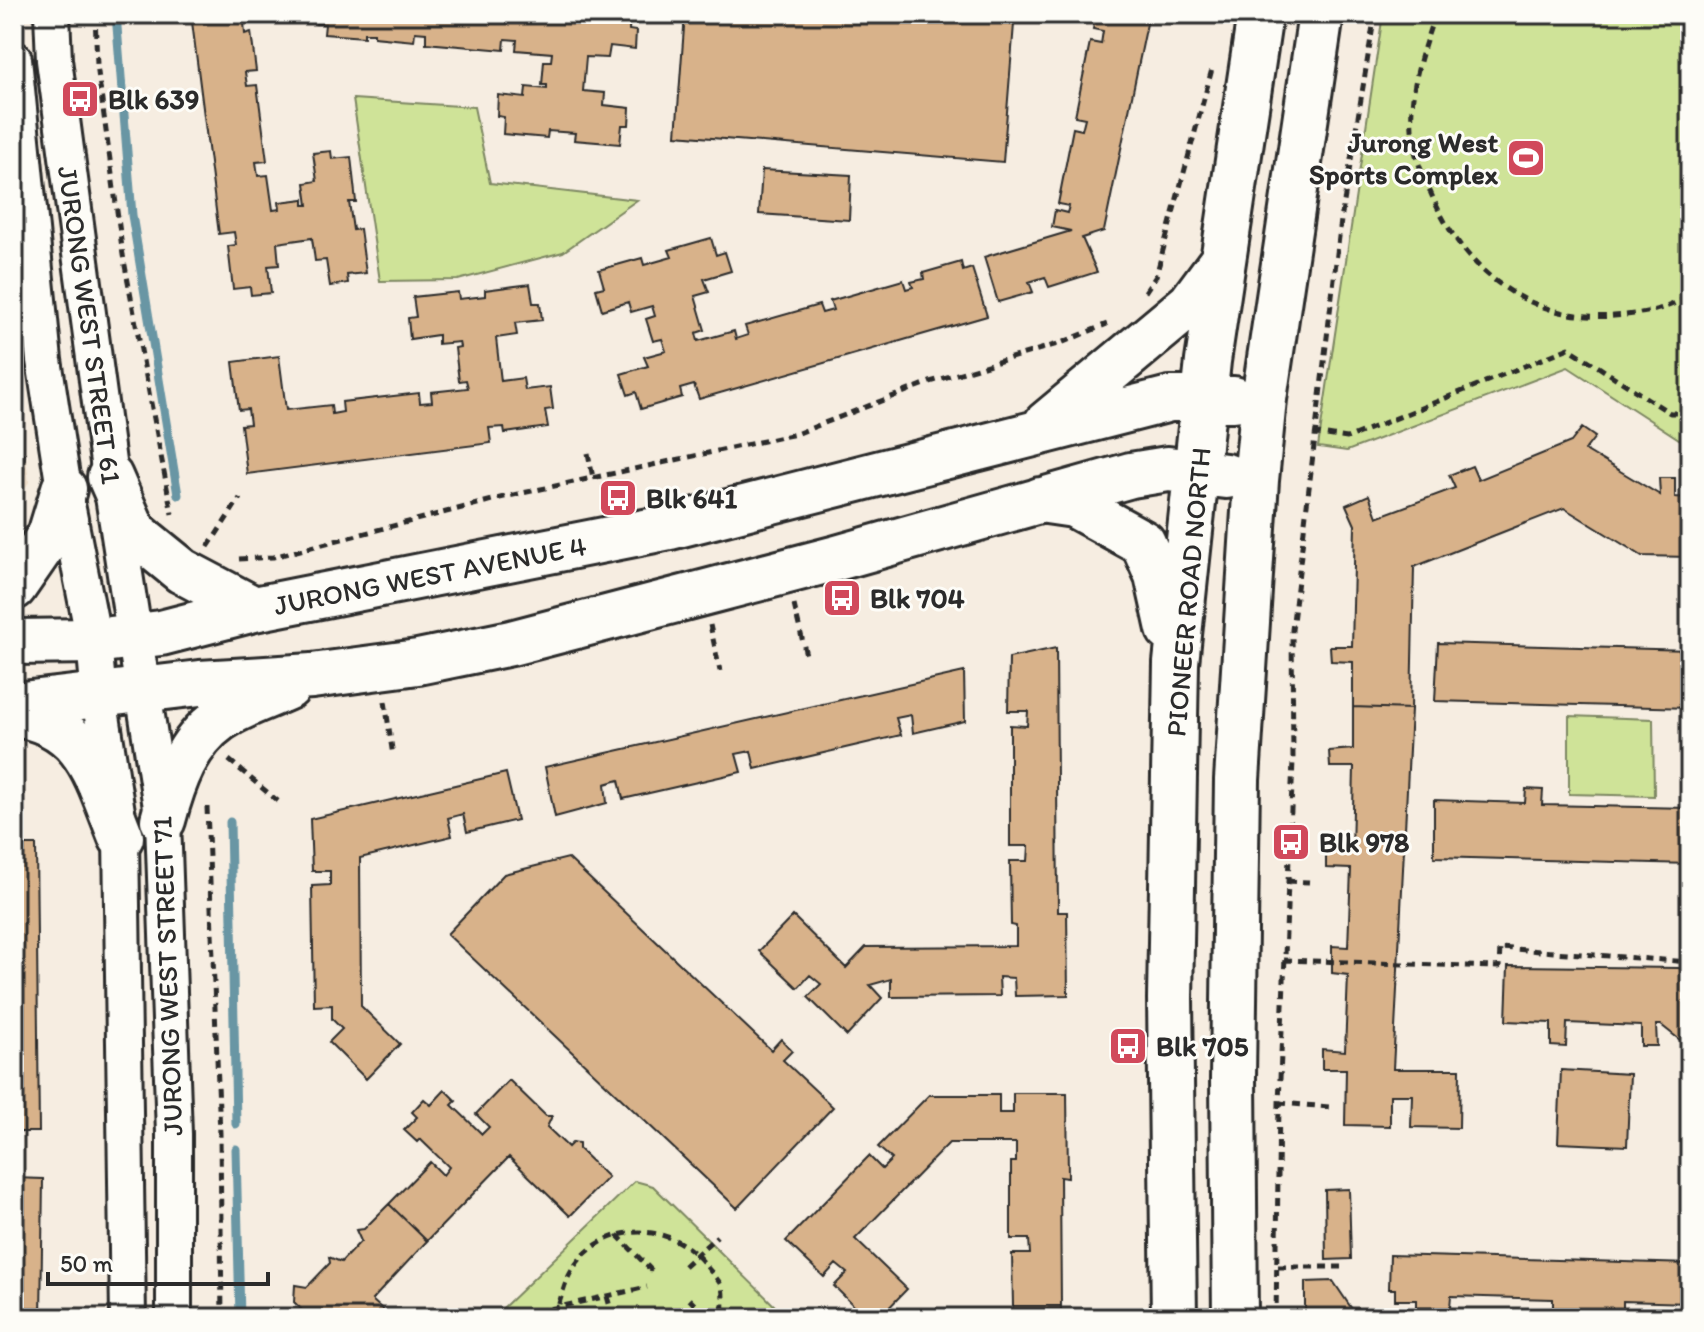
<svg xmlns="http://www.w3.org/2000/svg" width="1704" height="1332" viewBox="0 0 1704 1332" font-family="Itim,sans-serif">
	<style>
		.built { fill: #eddbc7 }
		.green { fill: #cfe398; stroke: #7d8762; stroke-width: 2 }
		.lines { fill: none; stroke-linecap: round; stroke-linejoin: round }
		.stream { stroke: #6996a4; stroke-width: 9 }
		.building { fill: #d8b28a; stroke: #2b2b2b; stroke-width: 2 }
		.minor-casing { stroke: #2b2b2b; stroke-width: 40 }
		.major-casing { stroke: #2b2b2b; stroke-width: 50 }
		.path { stroke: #2b2b2b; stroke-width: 5; stroke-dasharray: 8 6; stroke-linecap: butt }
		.minor { stroke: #fdfcf7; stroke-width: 34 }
		.major { stroke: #fdfcf7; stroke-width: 44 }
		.labels { text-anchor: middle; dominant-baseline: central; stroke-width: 6; stroke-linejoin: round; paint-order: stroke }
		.poi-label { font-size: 28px; font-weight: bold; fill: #2b2b2b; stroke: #fdfcf7; text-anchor: start }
		.street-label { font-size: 28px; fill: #2b2b2b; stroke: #fdfcf7 }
	</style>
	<rect width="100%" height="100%" fill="#f6ede1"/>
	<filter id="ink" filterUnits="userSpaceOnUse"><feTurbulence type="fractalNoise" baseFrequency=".0125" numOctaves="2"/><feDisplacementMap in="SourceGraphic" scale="16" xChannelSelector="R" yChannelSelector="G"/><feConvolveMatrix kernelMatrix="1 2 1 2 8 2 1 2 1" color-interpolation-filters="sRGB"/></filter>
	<g filter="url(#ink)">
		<path class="built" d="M14,362L29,482L14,506Z"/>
		<path class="green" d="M1383,14H1690V440L1679,439L1568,367L1347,451L1318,447Z
			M353,99L474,107L490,183L637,200L563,252L458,280L380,281Z
			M1569,716L1653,719L1654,796L1569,794Z
			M635,1181L653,1186L786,1317L502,1318V1309Z"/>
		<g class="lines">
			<path class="stream" d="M116,14L132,215L178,495
				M230,822L236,1124
				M236,1149L240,1318"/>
		</g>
		<path class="building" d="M191,14H248L249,21L244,22L245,34L251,32L256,71L245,72L247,86L257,85L267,161L256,162L258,176L268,175L273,210L280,209L279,202L304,199V205H308L305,183L317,181L313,153L331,151L332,159L351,157L356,202H349L353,230L360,229L366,273L347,275L348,283L330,286L326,260L315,261L312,238L277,243L279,265L268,266L271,293L251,295L250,287L233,289L228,246L236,245L234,232L219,234Z
			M317,14H630L629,30L636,31L635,49L610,46L608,58L586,57L583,91L605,93L604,105L630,108L629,125H622L620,144L574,140L575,133L548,131L547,138L503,134L504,117L497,116L498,95L525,98L526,87L547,89V85H542L544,61H551L552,53L516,50L517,40L505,39L504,50L426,43V33L415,32L414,41L374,37V33H364V37L324,34L325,24H316Z
			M685,14H898L1014,24L1003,162L676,135Z
			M1096,14H1149L1104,231L1082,238L1097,272L1049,287L1045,277L1029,282L1033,292L998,302L984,257L1071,231L1052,227L1055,210L1067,213L1069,206L1058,204L1073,128L1082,130L1085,118L1075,116L1090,42L1101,44L1103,31L1093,29Z
			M762,170L851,175L849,220L759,214Z
			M711,238L716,255L725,252L731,271L704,279L709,292L695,296L705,330L696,333L698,341L734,331L736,339L748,335L745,326L819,305L822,313L833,310L830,301L903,280L906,289L913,287L911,282L924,279L923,273L961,262L963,271L972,268L987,316L699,399L694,385L680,389L682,397L641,409L636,392L628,395L621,374L648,366L644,357L666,351L662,339L653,341L646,319L655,316L652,306L631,312L628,302L602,310L596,289L604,287L599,270L642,258L644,265L672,257L669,250Z
			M530,284L533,303H540L542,320L515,323L517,335L496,338L501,381L523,378L525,390L550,387L553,409L545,410L548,427L505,433L504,427L489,428L491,443L247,474L241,425L250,424L248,409L239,410L233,362L279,356L286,410L331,405L332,414L343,412L342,402L419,393L420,403L432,402L431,392L468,388L466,380L459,381L455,348L460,347L459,342L438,344V335L410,339L408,318L416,317L413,297L458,292L459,299L485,296V290Z
			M1582,428L1595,437L1585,450L1660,495L1659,478H1675V497L1690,498V557L1642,556L1564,508L1414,567L1411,709L1353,707V662L1331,661L1330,646H1352L1355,525L1346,505L1369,495L1377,517L1455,488L1449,475L1472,466L1478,480L1571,442Z
			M1438,643L1690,650V708L1435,701Z
			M1056,648L1058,912H1067L1068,995L1015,996L1014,978L999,977L1000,996L891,997V979L870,985L882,998L847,1036L808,997L821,984L810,975L798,988L759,951L793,916L846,968L866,947L1016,946V926L1011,925L1010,861H1028L1029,846H1010V725L1027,726L1028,711H1008L1009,658Z
			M964,672L965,721L913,733L911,715L896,718L901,735L755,769L751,751L736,754L741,772L623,799L619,780L605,784L607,803L555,817L545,767Z
			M1353,707L1411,709L1393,1069H1460L1459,1128L1411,1127L1412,1095H1390V1126L1345,1125L1346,1069H1322V1049L1345,1051L1348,975L1332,973V946L1348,947L1351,869L1326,868V851L1352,852L1354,767H1330L1329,751L1353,749Z
			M506,773L517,820L467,832L463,814L448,818L452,836L360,858L361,1006L400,1044L366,1079L329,1042L342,1029L332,1019V1005L314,1006L312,886L330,885V871H312L310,819Z
			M1526,789L1543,790L1542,805L1690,808V864L1434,857V800L1525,803Z
			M14,845H36L39,1132H14Z
			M568,858L771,1050L781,1039L792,1051L783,1060L833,1107L737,1208L447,934L504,874Z
			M1508,966L1679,968L1690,976V1048L1661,1025H1656L1657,1046H1641V1026L1567,1023L1566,1047L1551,1046V1023L1506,1021Z
			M1561,1070L1630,1074L1627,1146L1558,1143Z
			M509,1080L546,1116H552L547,1127L568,1147L573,1142L579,1143V1149L608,1177L570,1216L509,1157L427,1241L389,1204L430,1162L443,1175L449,1167L420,1139L417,1142L404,1130L417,1117L412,1112L424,1099L431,1105L445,1090L456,1101L452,1105L482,1134L489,1127L476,1114Z
			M1013,1093H1067L1068,1178L1060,1177L1061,1306H1013L1012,1254H1030L1029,1239H1011V1162H1016V1143H949L855,1239L907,1289L879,1318H866L834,1286L847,1273L836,1264L824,1277L786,1241L869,1156L882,1169L892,1159L878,1147L929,1095H999V1113H1013Z
			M14,1178L43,1179L41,1318H14Z
			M1349,1189L1351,1259L1326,1260L1325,1190Z
			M389,1204L427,1241L372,1300L392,1318H310L294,1302L295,1285L307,1287L330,1263L329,1257L341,1262L361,1241L356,1230L364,1229Z
			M1390,1255L1690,1264V1303L1623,1301V1318H1570V1315L1553,1314V1299L1451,1296L1450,1308H1416V1300H1395V1289H1389Z
			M1333,1281L1358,1318H1305V1282Z
			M1013,1306H1061V1318H1013Z"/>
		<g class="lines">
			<defs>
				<path id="minor" d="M52,14L54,60L110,477L163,820L174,1134V1318
					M14,59L44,360L64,489L94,641L99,697L121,837L128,1318"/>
				<path id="major" d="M1046,424L1190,304L1221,262
					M110,477L134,532L182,571L254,609
					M1040,500L1074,505L1143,543L1157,575L1169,629
					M14,587L50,535L64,489
					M14,642L94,641L161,633L254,609L670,527L1170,399H1234
					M14,705L200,683L312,676L418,662L511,643L837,558L1131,475L1168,469L1226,476
					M14,714C87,723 97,778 121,837
					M163,820C173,782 187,742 220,719C240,705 267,697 288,687
					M1174,1318L1170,999L1176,663L1208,361L1260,14
					M1235,1318L1233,1078L1237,780L1256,480L1264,399L1321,14"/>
			</defs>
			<use href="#minor" class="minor-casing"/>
			<use href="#major" class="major-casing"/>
			<path class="path" d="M95,14L97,65L123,255L172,514
				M1435,14C1420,58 1406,99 1414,146C1417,163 1426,182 1433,198C1466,273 1530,322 1614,316C1641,314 1668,310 1690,295
				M1145,292L1156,276L1212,69
				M1313,433L1347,438L1569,348L1670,413H1690
				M588,453L593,478
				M20,502L24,448
				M208,547L240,498
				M239,559L273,557L504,497L796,434L930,382L1061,343L1107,324
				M794,605L806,655
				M710,625L720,671
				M385,701L393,756
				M229,760L280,803
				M207,807L220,1134L222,1318
				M1288,881L1309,882
				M1284,960L1499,967L1500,948L1690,962
				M1279,1103L1330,1107
				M617,1235L652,1271
				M684,1266L717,1236
				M1278,1267H1341
				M607,1296L613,1318
				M689,1299L708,1318
				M510,1318L647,1287
				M558,1318C556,1308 561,1298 564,1288C585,1223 668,1213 707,1267C711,1272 719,1280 722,1287C724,1295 722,1309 723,1318
				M669,1318L670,1309
				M1276,1318L1279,1103L1293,760L1292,630L1341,220L1375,14"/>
			<use href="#minor" class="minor"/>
			<use href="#major" class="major"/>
		</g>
	</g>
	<defs>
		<symbol id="bus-square" viewBox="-11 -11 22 22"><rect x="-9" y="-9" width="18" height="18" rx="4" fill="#d1495b" stroke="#fdfcf7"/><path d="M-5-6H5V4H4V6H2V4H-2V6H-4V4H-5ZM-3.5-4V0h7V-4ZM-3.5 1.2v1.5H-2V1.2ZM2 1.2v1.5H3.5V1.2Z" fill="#fff"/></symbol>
		<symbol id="stadium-square" viewBox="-11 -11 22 22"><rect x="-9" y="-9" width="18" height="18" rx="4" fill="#d1495b" stroke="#fdfcf7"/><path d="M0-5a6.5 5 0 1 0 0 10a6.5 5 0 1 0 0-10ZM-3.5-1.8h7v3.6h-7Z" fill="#fff"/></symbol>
	</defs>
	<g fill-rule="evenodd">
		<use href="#bus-square" x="58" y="77" width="44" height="44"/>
		<use href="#stadium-square" x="1504" y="136" width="44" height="44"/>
		<use href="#bus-square" x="596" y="476" width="44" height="44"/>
		<use href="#bus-square" x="820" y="576" width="44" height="44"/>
		<use href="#bus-square" x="1269" y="820" width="44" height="44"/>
		<use href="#bus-square" x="1106" y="1024" width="44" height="44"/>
	</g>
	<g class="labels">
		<g class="poi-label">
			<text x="108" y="99">Blk 639</text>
			<text x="1498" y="142" text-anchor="end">Jurong West<tspan x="1498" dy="32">Sports Complex</tspan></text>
			<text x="646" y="498">Blk 641</text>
			<text x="870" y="598">Blk 704</text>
			<text x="1319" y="842">Blk 978</text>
			<text x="1156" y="1046">Blk 705</text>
		</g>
		<g class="street-label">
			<text transform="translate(90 325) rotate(82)">JURONG WEST STREET 61</text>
			<text transform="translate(430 575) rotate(-11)">JURONG WEST AVENUE 4</text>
			<text transform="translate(1188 592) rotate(-85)">PIONEER ROAD NORTH</text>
			<text transform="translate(167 976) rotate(-92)">JURONG WEST STREET 71</text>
		</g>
	</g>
	<rect width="1704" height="1332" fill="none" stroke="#fdfcf7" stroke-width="48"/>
	<rect x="24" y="24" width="1656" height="1284" fill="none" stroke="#2b2b2b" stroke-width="3" filter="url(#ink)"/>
	<path d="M48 1272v12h220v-12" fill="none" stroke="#2b2b2b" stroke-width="4"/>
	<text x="60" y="1272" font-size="24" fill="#2b2b2b" stroke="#fdfcf7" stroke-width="6" paint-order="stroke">50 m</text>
</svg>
